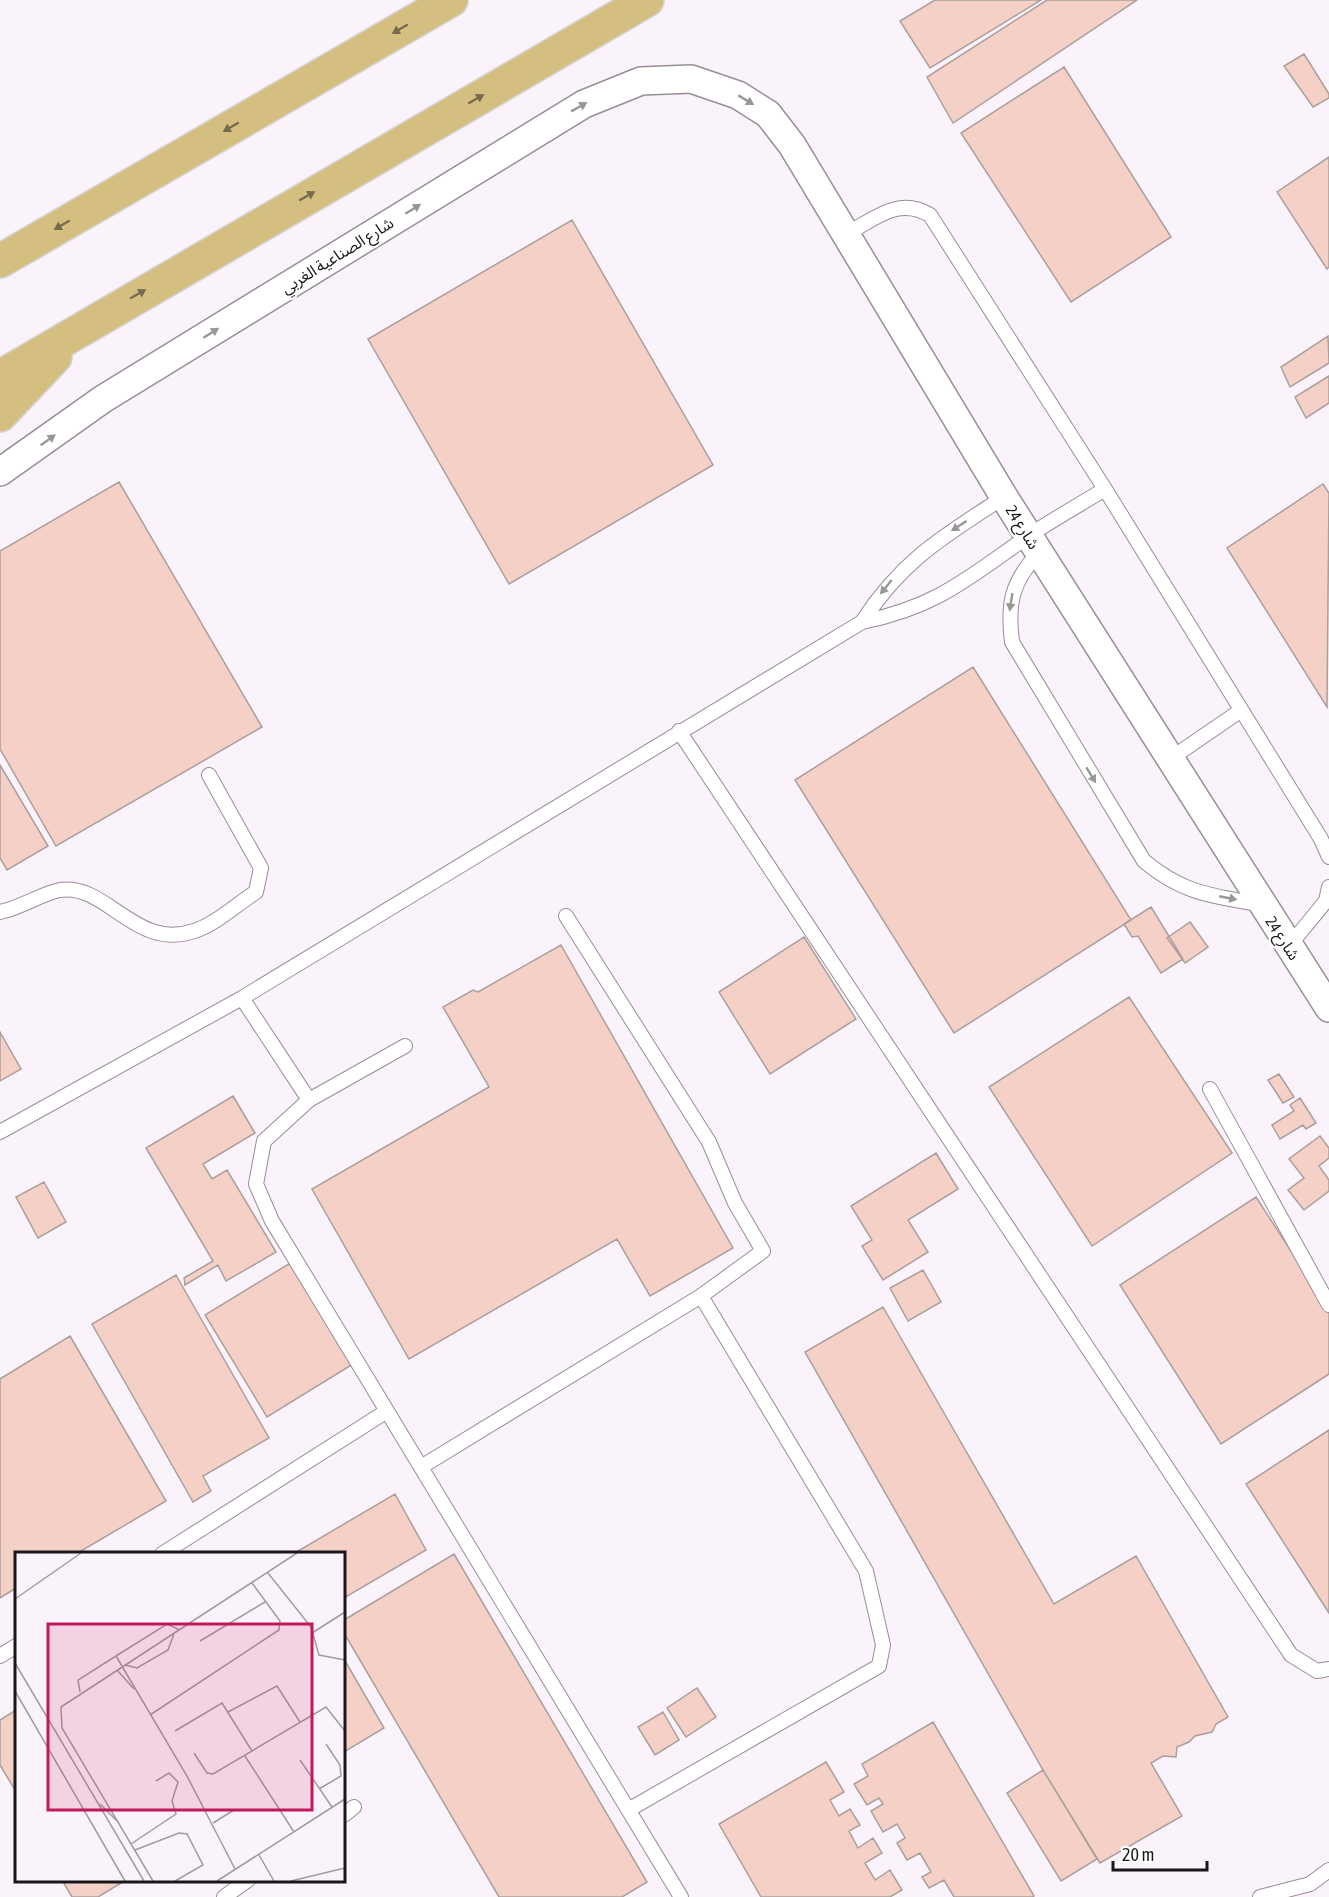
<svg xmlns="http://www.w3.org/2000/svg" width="1329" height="1897" viewBox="0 0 1329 1897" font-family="'Asap Condensed','Noto Sans Arabic',sans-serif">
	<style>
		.building { fill: #f4d0c7; stroke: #ab9f9c; stroke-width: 1.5 }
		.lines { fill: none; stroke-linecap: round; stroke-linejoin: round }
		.service-casing { stroke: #968f96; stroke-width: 16 }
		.minor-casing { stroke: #968f96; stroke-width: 30 }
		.primary-casing { stroke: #d6d5d6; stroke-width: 36 }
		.service { stroke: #fff; stroke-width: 14 }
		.minor { stroke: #fff; stroke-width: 27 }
		.primary { stroke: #d5bf80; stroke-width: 33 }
		.oneway { fill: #786b4d }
		.oneway2 { fill: #989798 }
		.labels { text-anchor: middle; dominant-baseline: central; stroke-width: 4.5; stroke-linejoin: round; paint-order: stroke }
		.street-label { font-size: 16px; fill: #1a171a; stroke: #fff }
		.inset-road { fill: none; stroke: #a19ba1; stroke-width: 1.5 }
		.view { fill: #c2185b; fill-opacity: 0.15; stroke: #c2185b; stroke-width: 3 }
		.inset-edge { fill: none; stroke: #1a171a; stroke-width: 3 }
	</style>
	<rect width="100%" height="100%" fill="#fbf3fb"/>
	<path class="building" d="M935,0H1041L930,68L900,21Z
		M1047,0H1137L953,123L927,77Z
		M1304,54L1329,94V98L1313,107L1284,66Z
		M1064,67L1171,237L1071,302L961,133Z
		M1329,157V267L1327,269L1277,192Z
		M572,220L713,465L509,584L368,339Z
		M1328,336L1329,363L1290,387L1281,367Z
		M1329,376V403L1306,418L1295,397Z
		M119,482L262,727L56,846L0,749V551Z
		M1323,484L1329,493L1327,707L1227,548Z
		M973,667L1131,920L954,1033L795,780Z
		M0,765L48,846L7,870L0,858Z
		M1151,907L1183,959L1161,973L1138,936L1132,937L1124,924Z
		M1190,922L1208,947L1185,963L1167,938Z
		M804,937L856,1019L770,1074L719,992Z
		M561,945L733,1248L650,1296L617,1239L409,1359L312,1189L489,1087L443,1007L473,990L478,992Z
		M1129,997L1232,1153L1092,1246L989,1087Z
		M0,1032L21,1069L0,1081Z
		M1279,1074L1294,1097L1283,1103L1268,1080Z
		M233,1096L255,1133L203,1164L212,1179L227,1170L276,1252L226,1281L218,1265L185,1285L184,1278L213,1261L146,1148Z
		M1300,1098L1316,1123L1306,1129L1303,1125L1280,1139L1272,1125L1294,1111L1290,1105Z
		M1320,1136L1329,1148V1158L1319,1166L1329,1180V1191L1304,1210L1288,1190L1304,1178L1289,1159Z
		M936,1153L958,1189L908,1220L928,1252L883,1280L862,1246L872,1240L851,1206Z
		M44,1182L66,1222L38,1238L16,1197Z
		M1256,1197L1329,1310V1374L1221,1444L1120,1285Z
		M292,1262L353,1364L267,1417L205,1315Z
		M923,1270L941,1302L908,1321L890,1288Z
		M176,1275L269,1438L203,1476L211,1491L193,1502L92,1324Z
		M883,1307L1054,1604L1136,1556L1228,1717L1216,1724L1212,1732L1195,1736L1189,1742L1177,1747L1176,1757L1163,1756L1151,1763L1182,1816L1100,1863L1043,1770L805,1352Z
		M70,1336L166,1501L76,1554H16V1588L0,1598V1379Z
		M1329,1430V1613L1246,1484Z
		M395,1494L426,1550L344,1598V1554H293Z
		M454,1554L647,1882L622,1897H499L344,1633V1620Z
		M344,1659L384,1728L344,1752Z
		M697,1688L716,1717L686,1737L667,1708Z
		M16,1710V1789L15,1790L0,1765V1720Z
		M663,1712L679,1740L655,1755L638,1727Z
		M933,1722L1034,1896L1032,1897H954L944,1880L929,1888L922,1877L931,1872L920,1853L907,1860L897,1843L905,1838L897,1824L883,1832L871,1811L883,1804L879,1798L867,1805L854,1784L868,1776L862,1764Z
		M826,1762L844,1792L830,1800L839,1816L850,1809L860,1825L849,1831L858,1848L873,1838L882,1853L865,1863L875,1880L890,1870L902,1890L890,1897H761L719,1824Z
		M1043,1770L1097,1859L1061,1881L1007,1793Z
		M62,1880H126L98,1897H72Z"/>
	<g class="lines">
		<defs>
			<path id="service" d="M846,234C875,219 898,196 930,215L1105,489L1321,839L1329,857
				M1039,552C1012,582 1007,602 1012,642L1144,861C1185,895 1212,895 1262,905
				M862,622C902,560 944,536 1004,497
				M679,731L1291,1655L1317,1671L1329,1669
				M1170,759L1240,711
				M0,912C21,908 40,894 60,890C107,883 135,951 194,931C216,924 237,904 256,892L261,868L209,775
				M1289,946L1326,901L1329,887
				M242,998L309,1100
				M405,1046L309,1100L264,1141L256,1184L272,1221L681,1897
				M1210,1089L1329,1305
				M0,1132L242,998L862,622C936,607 967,579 1027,537C1052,520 1079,505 1105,489
				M421,1467L701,1296L763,1251L735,1203L709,1142L566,916
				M162,1554L387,1411
				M0,1656L16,1646
				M630,1809L879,1666L883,1645L866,1571L701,1296
				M344,1815L354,1807
				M224,1897L248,1880
				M1260,1897L1310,1884L1329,1870"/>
			<path id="minor" d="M0,472L103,399L584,104L641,81L691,79L738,95L768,114L792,145L1004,497L1329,1008"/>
			<path id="primary" d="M0,261L451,0
				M0,377L647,0
				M0,415L55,357"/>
		</defs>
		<use href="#service" class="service-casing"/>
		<use href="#minor" class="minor-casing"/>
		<use href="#primary" class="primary-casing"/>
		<use href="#service" class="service"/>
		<use href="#minor" class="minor"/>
		<use href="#primary" class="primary"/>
	</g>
	<defs><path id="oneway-solid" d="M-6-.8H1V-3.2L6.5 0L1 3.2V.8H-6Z" transform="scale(1.5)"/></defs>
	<g class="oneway">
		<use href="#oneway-solid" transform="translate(400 29) rotate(150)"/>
		<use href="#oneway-solid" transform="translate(476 99) rotate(-30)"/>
		<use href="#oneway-solid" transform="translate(231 127) rotate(150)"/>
		<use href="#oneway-solid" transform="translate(307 196) rotate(-30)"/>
		<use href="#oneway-solid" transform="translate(62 225) rotate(150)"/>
		<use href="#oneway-solid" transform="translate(138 294) rotate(-30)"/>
	</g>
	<g class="oneway2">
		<use href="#oneway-solid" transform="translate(746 100) rotate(31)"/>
		<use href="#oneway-solid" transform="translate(579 107) rotate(-29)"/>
		<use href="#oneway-solid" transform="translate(413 209) rotate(-32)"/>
		<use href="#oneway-solid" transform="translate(211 333) rotate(-32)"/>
		<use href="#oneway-solid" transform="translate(48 440) rotate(-36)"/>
		<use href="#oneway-solid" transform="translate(959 526) rotate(147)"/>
		<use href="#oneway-solid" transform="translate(886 587) rotate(129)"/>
		<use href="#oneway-solid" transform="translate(1011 602) rotate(99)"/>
		<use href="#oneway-solid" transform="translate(1091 775) rotate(59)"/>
		<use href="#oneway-solid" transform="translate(1228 898) rotate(11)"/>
	</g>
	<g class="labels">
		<g class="street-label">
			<text transform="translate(337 255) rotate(-32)">شارع الصناعية الغربي</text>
			<text transform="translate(1023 527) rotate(58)">شارع 24</text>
			<text transform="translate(1283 938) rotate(57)">شارع 24</text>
		</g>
	</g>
	<g transform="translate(15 1552)">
		<rect width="330" height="330" fill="#fbf3fb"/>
		<path class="inset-road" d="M253,21L296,75L304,103L330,108M0,47L66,1M297,81L330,60M185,89L250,50M101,104L172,224L220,317M0,111L129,329M110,113L122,116L153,98L159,82M102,118L119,137M0,139L110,329M65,140L63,128L101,104L152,72L165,78M213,160L262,134L285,170M135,163L264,78L265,69L237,31M160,179L207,151L237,199M179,201L192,221L198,222L311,155L330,179M230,204L279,280M285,208L317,255M304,237L326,224L325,213L311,192M85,252L102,269M198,271L219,258M116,292L161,262L157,249L163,230L154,221L141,229M120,298L164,281L172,282L188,313L160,329M244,303L259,329M138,329L47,176L46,155L282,1M202,329L330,247M276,329L330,316"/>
		<path class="view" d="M33,72H297V258H33Z"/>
		<rect width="330" height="330" class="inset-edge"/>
	</g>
	<path d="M1113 1861v9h94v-9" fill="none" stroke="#1a171a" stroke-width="3"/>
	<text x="1122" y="1861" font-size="18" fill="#1a171a" stroke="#ffffff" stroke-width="4.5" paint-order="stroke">20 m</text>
</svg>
